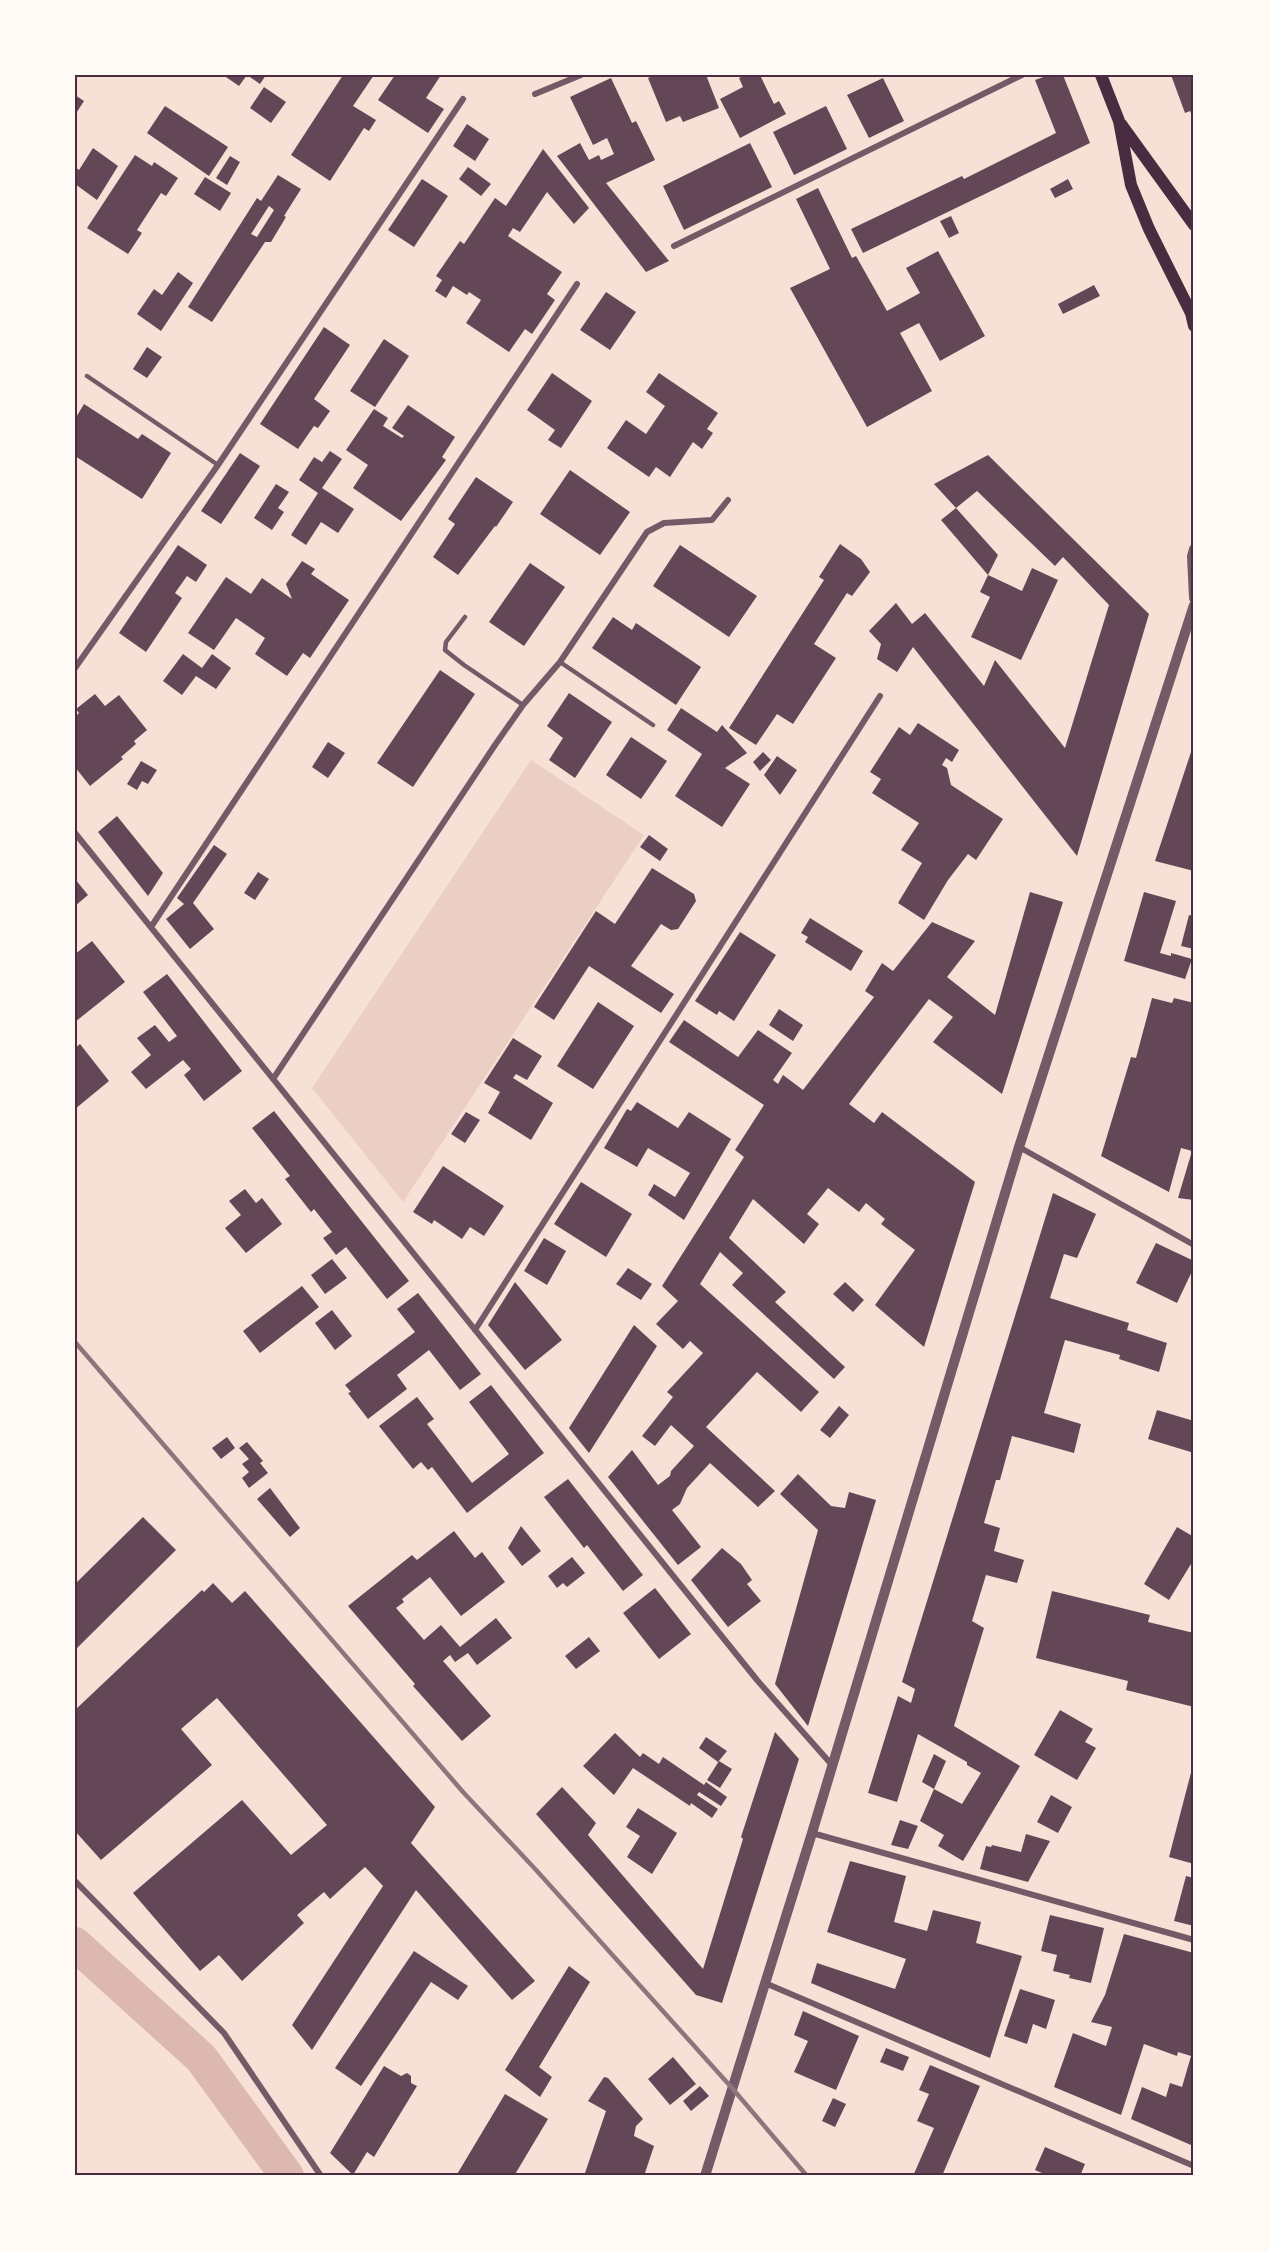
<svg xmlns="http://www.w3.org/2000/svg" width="1269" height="2251" viewBox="0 0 1269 2251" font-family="'Noto Sans',sans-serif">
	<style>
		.green { fill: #ebcfc5 }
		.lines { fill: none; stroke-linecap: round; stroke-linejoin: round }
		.canal { stroke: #dcb8b0; stroke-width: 34 }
		.building { fill: #644757; fill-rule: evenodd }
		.service { stroke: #755966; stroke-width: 4.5 }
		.minor { stroke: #755966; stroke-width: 6 }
		.tertiary { stroke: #755966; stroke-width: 10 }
		.secondary { stroke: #4a2c40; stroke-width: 12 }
		.rail { stroke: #8f747c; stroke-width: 4.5 }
		.neatline { fill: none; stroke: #4a2c40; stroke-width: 2 }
	</style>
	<rect width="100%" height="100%" fill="#f7e1d7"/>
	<path class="green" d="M531,760L644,835L403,1202L312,1088Z"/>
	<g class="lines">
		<path class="canal" d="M75,1944L201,2058L287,2176"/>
	</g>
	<path class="building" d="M223,75H266L260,84L247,75L239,86Z
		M343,75H374L353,106L376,120L369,131L364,128L330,181L291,155Z
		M395,75H441L426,98L444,109L428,133L378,100Z
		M655,75H706L719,108L683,122L680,116L666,122L648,78Z
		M746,75H760L774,104L779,101L786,114L740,138L720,99L743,87L739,78Z
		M1049,75H1063L1090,143L863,253L851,229L962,176L964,179L1056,133L1035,80Z
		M1171,75H1194V120L1190,111L1185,113Z
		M611,78L632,123L636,121L655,160L606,183L669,261L646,272L557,156L580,143L589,160L599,155L601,160L614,154L607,138L593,145L570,97Z
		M883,78L904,121L869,138L847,95Z
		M264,87L286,102L271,123L250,108Z
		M75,95L84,101L75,115Z
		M165,106L228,147L209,176L147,133Z
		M826,106L847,149L794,175L773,132Z
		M467,124L489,139L475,161L453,146Z
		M750,143L772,187L684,230L663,186Z
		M93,148L118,166L97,200L75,184V167L79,170Z
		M543,149L589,208L574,224L547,192L520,232L513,228L508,236L562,272L547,294L555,300L532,334L525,329L509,352L466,323L481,300L469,292L467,295L453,286L446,298L435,291L442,280L436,276L460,241L464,244L495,198L506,206Z
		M135,155L152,166L154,162L178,178L166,196L161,193L137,230L142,233L128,254L87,228Z
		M230,156L240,162L227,185L216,178Z
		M468,167L491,184L481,196L459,179Z
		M278,175L301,189L284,216L286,217L271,242H265L212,322L188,307L257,198L261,201ZM269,206L274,210L257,237L251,234Z
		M205,177L231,193L220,211L194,194Z
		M422,179L448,196L414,247L388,230Z
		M1068,179L1073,189L1055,198L1050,189Z
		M818,188L852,258L856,256L887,311L920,293L906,268L938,251L985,336L940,361L919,323L900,333L932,391L867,427L790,288L830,269L796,199Z
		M951,216L959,233L949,238L940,221Z
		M178,272L193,283L161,331L137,314L154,289L162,295Z
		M1094,285L1100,296L1063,314L1058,304Z
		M606,292L636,312L610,350L580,330Z
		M324,327L350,345L314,399L330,411L318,428L314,426L298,449L260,424Z
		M384,339L409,356L375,407L350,391Z
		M147,347L162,357L147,378L133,369Z
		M552,373L592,401L561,448L548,440L555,430L527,410Z
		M659,373L718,413L707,429L713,433L702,449L693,442L670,477L656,467L649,477L607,448L626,420L646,434L665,406L646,392Z
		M84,404L138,439L142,434L171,453L142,499L75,456V419Z
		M408,405L455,437L442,457L446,460L401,521L353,488L368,465L346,450L374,409L388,418L383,426L402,438L404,436L392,428Z
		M330,451L342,459L322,488L354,509L338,533L321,522L306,545L291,535L318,493L299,480L314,457L322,462Z
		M240,453L260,466L221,524L201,511Z
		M988,455L1149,614L1077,856L913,647L897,672L877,659L881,644L869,631L896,603L912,624L925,613L984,686L995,660L1065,748L1109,605L1063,557L1055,566L977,491L956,508L934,484Z
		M570,470L630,512L600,555L540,514Z
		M476,477L513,502L496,527L495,526L458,575L433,557L455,524L448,519Z
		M276,484L289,492L278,508L284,512L272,530L254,518Z
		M956,508L998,555L988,575L941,520Z
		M840,544L861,559L870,572L852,596L847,593L814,644L836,658L793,724L777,714L756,745L729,728L824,580L819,577Z
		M178,545L207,565L196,582L187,576L175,593L182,598L146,652L119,633Z
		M680,545L757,596L729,637L653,586Z
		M302,561L315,569L311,574L349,600L310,658L303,653L287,676L255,654L265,638L236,618L214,650L188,633L226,577L251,594L262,578L292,599L286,584Z
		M530,563L565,587L524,646L489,622Z
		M1032,568L1058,580L1021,660L971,637L990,597L980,592L988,575L1022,591Z
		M613,617L632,630L636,623L701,667L676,705L592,648Z
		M183,654L202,668L212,654L231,668L216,689L196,676L182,695L163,681Z
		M440,670L475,694L413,787L377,763Z
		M569,693L612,722L575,778L549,760L563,738L547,726Z
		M95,694L105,706L119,695L147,730L134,741L136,744L121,757L123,759L90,786L75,767L77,734L75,717L79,713L76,709Z
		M681,708L717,732L722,725L747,753L725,768L750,784L722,827L675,796L702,754L667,730Z
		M918,723L959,750L952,762L946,758L942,765L947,768L951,785L1003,819L976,860L968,854L948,880L924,920L898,903L922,863L901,850L919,823L872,793L881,779L870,772L899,727L910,735Z
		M631,737L667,761L641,799L606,775Z
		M328,742L345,753L328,778L312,767Z
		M1194,743V871L1155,861Z
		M763,752L771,760L760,771L753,762Z
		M777,756L797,770L780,795L764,775Z
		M141,761L157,770L148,784L142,781L137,790L127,784Z
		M117,816L163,873L148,896L98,832Z
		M649,835L668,849L660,861L640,847Z
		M214,845L227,854L193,903L214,929L190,949L166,919L184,904L177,898Z
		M652,868L694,894L696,901L678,929L671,930L661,924L631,966L674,994L661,1013L589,966L554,1020L534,1007L596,911L615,924Z
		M258,872L269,879L255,900L244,893Z
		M75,879L88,895L75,906Z
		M1030,892L1063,902L1002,1094L933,1042L953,1017L929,999L849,1104L874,1123L882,1112L975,1182L924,1347L875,1305L915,1250L881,1224L885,1219L866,1203L859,1212L828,1188L807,1214L819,1224L804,1244L753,1199L729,1238L786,1292L775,1302L845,1367L834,1379L732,1285L743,1273L720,1252L700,1284L819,1392L801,1412L757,1372L706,1427L775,1491L758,1507L710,1463L687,1488L680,1504L672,1510L701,1547L678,1565L608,1477L632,1450L658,1485L670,1476L671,1471L694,1446L671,1425L655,1446L642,1436L673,1397L667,1392L703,1353L690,1341L683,1349L656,1324L678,1301L662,1286L744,1157L735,1150L764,1105L669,1042L684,1020L738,1057L758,1030L792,1053L773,1080L778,1084L783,1075L803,1090L874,997L865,991L882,963L893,971L932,922L975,941L947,977L995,1015Z
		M1144,892L1176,901L1160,953L1171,956V953L1192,959L1185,979L1124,961Z
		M1189,915L1194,916V949L1181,946Z
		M810,918L863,951L851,971L805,942L808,937L801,933Z
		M740,932L776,955L734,1021L719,1011L717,1015L695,1001Z
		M92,941L125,982L75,1022V954Z
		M167,974L242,1071L204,1101L184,1075L191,1069L183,1060L146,1089L131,1072L151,1055L137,1038L155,1025L169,1042L177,1036L143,992Z
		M1152,998L1172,1003L1174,998L1194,1003V1200L1178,1198L1192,1151L1181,1148L1169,1192L1101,1156L1131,1057L1136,1058Z
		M598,1002L634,1026L593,1089L557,1066Z
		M779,1009L803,1025L793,1041L769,1025Z
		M513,1038L542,1056L527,1080L516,1074L513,1078L553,1103L531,1140L488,1113L500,1092L484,1083Z
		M80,1044L109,1081L75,1109V1048Z
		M637,1102L678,1128L689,1112L731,1139L684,1220L648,1195L654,1184L675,1197L690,1173L648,1148L637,1167L604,1148L627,1109L631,1111Z
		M274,1111L409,1281L387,1299L346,1247L336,1255L323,1238L332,1232L314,1209L311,1212L285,1179L290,1176L252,1128Z
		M466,1112L480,1120L465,1143L451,1134Z
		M443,1166L504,1206L484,1236L470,1227L462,1239L434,1220L432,1224L413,1212Z
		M581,1182L632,1214L606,1257L554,1224Z
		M245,1189L256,1203L262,1198L282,1224L246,1253L225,1228L241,1215L229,1201Z
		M1053,1193L1096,1214L1077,1258L1064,1254L1050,1298L1129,1323L1127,1330L1167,1343L1159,1372L1119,1359L1120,1355L1065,1340L1044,1413L1081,1424L1074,1453L1012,1436L1000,1480H996L984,1523L1000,1528L994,1551L1024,1560L1017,1583L986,1575L972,1621L984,1628L954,1726L1020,1766L963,1861L938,1846L944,1835L920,1821L934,1789L962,1804L981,1773L967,1765V1762L918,1734L897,1802L868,1793L898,1696L911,1703L915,1689L902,1682Z
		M544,1238L566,1251L547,1285L524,1271Z
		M1156,1243L1194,1261V1267L1177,1303L1136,1283Z
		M332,1259L347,1278L325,1294L311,1275Z
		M628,1268L652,1284L641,1300L616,1284Z
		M515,1282L562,1340L525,1370L488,1325Z
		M845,1282L864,1300L853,1312L833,1294Z
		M302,1286L319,1307L260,1353L243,1331Z
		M418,1293L481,1374L460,1390L429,1350L397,1375L407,1389L368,1419L348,1393L351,1392L345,1385L415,1332L397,1309Z
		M332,1310L352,1336L335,1350L315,1323Z
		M634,1325L657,1346L589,1453L569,1428Z
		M491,1385L544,1453L467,1513L432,1467L428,1470L421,1462L413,1469L379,1426L417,1397L434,1419L427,1424L472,1483L509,1454L469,1402Z
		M839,1406L849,1415L830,1438L820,1430Z
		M1157,1410L1194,1421V1453L1148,1439Z
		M227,1437L235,1448L221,1459L212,1448Z
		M247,1442L263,1461L260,1463L268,1473L249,1488L242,1478L249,1472L242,1464L249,1459L239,1448Z
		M798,1474L831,1506L845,1508L849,1492L876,1500L808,1726L775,1684L818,1530L780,1494Z
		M568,1479L643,1575L623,1591L587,1545L584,1548L544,1497Z
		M270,1488L300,1528L290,1537L257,1499Z
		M143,1517L176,1550L75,1650V1584Z
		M521,1526L541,1551L522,1566L508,1548Z
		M1177,1527L1194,1537V1559L1169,1600L1144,1584Z
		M454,1531L475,1558L482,1552L505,1582L461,1616L430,1577L402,1599L404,1602L396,1608L424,1640L441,1625L460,1647L496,1618L512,1638L477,1665L468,1653L455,1662L450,1655L443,1661L491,1716L462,1741L413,1686L415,1684L348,1606L412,1555L417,1560Z
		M722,1548L741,1564L752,1580L747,1584L761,1601L728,1627L691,1580Z
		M572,1557L585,1573L567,1587L563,1583L557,1588L548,1576Z
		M213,1583L232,1603L245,1591L435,1807L411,1843L535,1981L512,2000L416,1890L312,2050L292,2025L383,1886L365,1867L330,1899L324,1892L297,1915L304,1923L242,1981L219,1955L200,1971L133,1893L242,1800L291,1855L327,1825L217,1698L181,1729L212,1765L101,1860L75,1831V1710L202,1590L204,1592Z
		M655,1588L691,1634L659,1659L623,1613Z
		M1052,1591L1150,1615L1148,1622L1194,1633V1707L1126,1690L1128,1681L1036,1658Z
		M589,1637L600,1651L576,1669L565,1656Z
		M1060,1710L1093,1729L1085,1742L1096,1748L1077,1780L1034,1755Z
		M775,1732L799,1759L722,2003L696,1995L536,1814L562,1787L596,1823L588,1835L703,1969L743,1839L741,1837Z
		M615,1733L640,1757L643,1753L659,1764L663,1757L704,1785L706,1782L727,1797L721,1806L699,1792L697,1795L718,1809L712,1818L691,1803L690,1806L633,1768L614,1795L583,1766Z
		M706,1737L727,1751L718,1762L699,1748Z
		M934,1754L946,1761L934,1789L922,1782Z
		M719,1761L732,1769L720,1788L707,1780Z
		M1193,1765H1194V1864L1169,1857Z
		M1051,1795L1072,1807L1058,1833L1037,1822Z
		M638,1808L677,1833L652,1874L627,1857L640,1836L626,1827Z
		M900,1820L918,1826L908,1849L891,1845Z
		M1026,1834L1050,1841L1028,1882L980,1869L986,1846L991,1847L992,1845L1021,1852Z
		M850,1861L906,1876L894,1922L927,1931L933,1910L981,1922L976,1943L1022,1956L990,2058L811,1983L817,1963L895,1989L906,1959L827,1932Z
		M1186,1876L1194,1878V1926L1174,1921Z
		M1050,1915L1104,1928L1091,1983L1069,1978L1070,1975L1053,1971L1057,1955L1041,1951Z
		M1124,1934L1194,1953V2141H1192L1191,2145L1131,2119L1142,2087L1166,2097L1170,2083L1182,2087L1191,2056L1178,2052L1177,2056L1144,2044L1121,2115L1054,2087L1073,2033L1106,2046L1112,2027L1091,2022L1105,1995Z
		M414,1951L468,1986L458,2000L431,1982L361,2086L335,2068Z
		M569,1966L590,1982L539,2067L552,2077L540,2097L505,2070Z
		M1020,1989L1055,2000L1046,2029L1033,2024L1027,2044L1004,2036Z
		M803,2011L859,2036L836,2090L794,2072L808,2041L794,2035Z
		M886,2048L909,2057L903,2071L880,2062Z
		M673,2057L696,2084L670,2105L648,2079Z
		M930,2065L980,2086L942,2176H913L934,2128L917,2121L929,2094L919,2090Z
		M384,2066L401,2076L407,2073L411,2076V2083L417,2086L374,2157L367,2152L353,2175L330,2153Z
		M604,2077L608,2078L643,2119L636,2126L634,2136L654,2146L644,2176H584L606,2111L588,2101Z
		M700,2086L709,2096L691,2111L683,2101Z
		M505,2094L548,2119L514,2176H456Z
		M833,2098L846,2104L835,2127L822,2121Z
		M1045,2147L1085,2164L1080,2176H1049L1035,2170Z"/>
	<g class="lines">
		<path class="service" d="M87,376L218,465
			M465,617L446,642L445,650L464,665L523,705
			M560,662L653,725"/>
		<path class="minor" d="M535,94L581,75
			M674,246L1022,75
			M75,668L218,465L463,99
			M75,833L757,1680L832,1765
			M151,927L577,284
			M273,1079L495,745L523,705L560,662L647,532L664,523L712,520L728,500
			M1019,1147L1194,1245
			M475,1330L880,696
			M812,1833L1194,1940
			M75,1881L224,2033L321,2176
			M765,1983L1194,2166"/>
		<path class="tertiary" d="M1194,549L1192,556L1194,598
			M705,2176L812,1833L1019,1147L1194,605"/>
		<path class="secondary" d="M1101,75L1119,121L1131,185L1149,229L1191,313L1194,326
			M1121,124L1194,225"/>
		<path class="rail" d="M75,1342L463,1792L537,1871L732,2088L807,2176"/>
	</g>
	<rect width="1269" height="2251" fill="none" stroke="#fffaf5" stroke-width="153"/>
	<rect x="76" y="76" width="1116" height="2098" class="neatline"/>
</svg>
